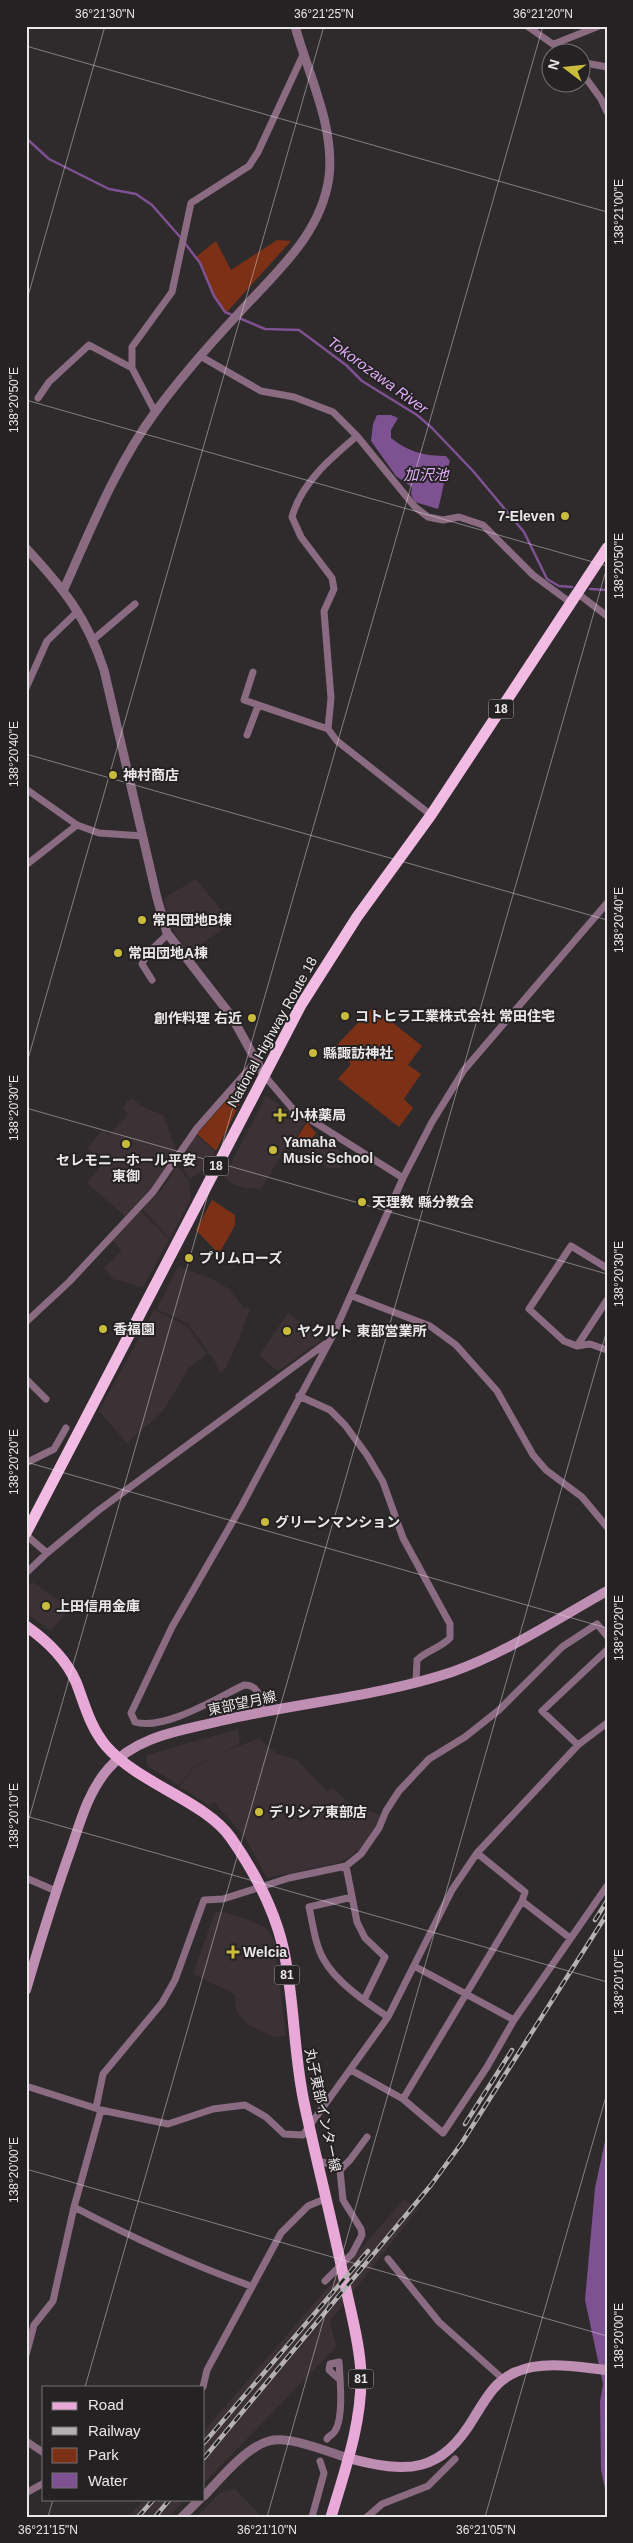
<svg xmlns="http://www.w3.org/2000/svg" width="633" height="2543" viewBox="0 0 633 2543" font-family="Helvetica,'Noto Sans JP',sans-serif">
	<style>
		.built { fill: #3c3235 }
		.green { fill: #7c3116 }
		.water { fill: #7e5192 }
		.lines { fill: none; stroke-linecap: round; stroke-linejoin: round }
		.stream { stroke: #7e5192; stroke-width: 2.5 }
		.minor { stroke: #8a6b82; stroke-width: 7 }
		.tertiary { stroke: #8a6b82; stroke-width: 9 }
		.secondary { stroke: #bf8eb3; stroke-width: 10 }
		.primary { stroke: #e8a9d8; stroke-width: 11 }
		.trunk { stroke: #f2bbe4; stroke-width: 11 }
		.rail-casing { stroke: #b4b1b2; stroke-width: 4.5 }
		.rail { stroke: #252223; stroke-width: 2.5; stroke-dasharray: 8; stroke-linecap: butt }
		.ticks { fill: none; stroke: #eae7e8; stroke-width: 1; stroke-opacity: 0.45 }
		.poi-dot { fill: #c9bb3b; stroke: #252223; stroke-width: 2 }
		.labels { text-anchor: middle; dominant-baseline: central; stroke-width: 4; stroke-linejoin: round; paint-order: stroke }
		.shield { fill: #252223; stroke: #afacad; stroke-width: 1 }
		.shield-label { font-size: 12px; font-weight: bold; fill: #eae7e8 }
		.poi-label { font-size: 14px; font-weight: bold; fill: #eae7e8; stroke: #252223; text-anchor: start }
		.street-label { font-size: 14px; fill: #eae7e8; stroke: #252223 }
		.water-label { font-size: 15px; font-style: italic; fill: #e0aef8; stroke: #252223 }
		.neatline { fill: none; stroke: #eae7e8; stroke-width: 2 }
		.ticks-label { font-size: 12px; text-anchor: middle; fill: #eae7e8 }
	</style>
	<rect width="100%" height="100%" fill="#2f2b2c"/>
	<path class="built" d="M196,879L232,923L188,953L168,922L164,898Z
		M266,1096L306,1121L295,1139L291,1138L261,1189L246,1188L232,1184L224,1177Z
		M133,1099L141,1106L163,1115L177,1152L150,1189L125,1216L87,1183L103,1163L87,1148L103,1130L109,1135L128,1114L123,1108L128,1100Z
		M317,1134L348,1157L340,1168H327L304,1149Z
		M196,1135L215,1152L207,1168L190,1179L178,1162Z
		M177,1165L189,1181L191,1199L170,1239L143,1209L162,1189Z
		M141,1211L169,1240L143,1287L113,1279L104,1268L122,1251L112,1240Z
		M178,1266L218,1282L230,1290L243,1307L250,1309L237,1344L225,1369L219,1373L216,1363L188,1324L157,1309Z
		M154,1310L187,1326L207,1354L189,1368L163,1411L127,1443L99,1411Z
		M288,1313L314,1332L320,1341L278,1371L259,1356Z
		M32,1582L70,1608L51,1631L26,1613V1587Z
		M238,1729L240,1744L195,1766L179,1785L147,1766V1755Z
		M259,1738L277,1754L297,1760L327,1791L333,1788L350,1805L381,1815L378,1826L359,1850L341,1862L267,1878L245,1837L214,1802L208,1805L180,1786L194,1768L219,1754Z
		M218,1911L247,1919L266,1928L274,1940L286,2036L274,2037L249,2025L236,2012L235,1994L193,1974L214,1915Z
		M404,2199L418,2209L330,2321L336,2347L204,2483V2431Z
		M235,2489L262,2517H196L220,2493Z
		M145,2499H187L168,2517H128Z"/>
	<path class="green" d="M277,240L291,241L226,313L214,296L200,263L196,257L216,241L231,270Z
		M373,1007L422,1046L408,1065L421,1074L404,1099L413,1108L399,1127L338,1079L351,1064L335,1047Z
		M253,1070L254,1076L216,1151L197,1134Z
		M307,1122L316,1133L304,1149L295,1141Z
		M212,1200L235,1215V1225L219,1254L196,1230Z"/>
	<path class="water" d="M377,415H391L398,418L391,430V438C408,452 425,456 446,456L450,461C444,477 443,492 438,509L415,502L411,494L412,487L396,476L371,441L373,424Z
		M607,2132V2230L605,2235L607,2244V2498L601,2470L600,2401L603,2384L585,2300L595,2188Z"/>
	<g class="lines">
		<path class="stream" d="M26,138L49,159L109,189L136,194L152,205L181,238
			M184,242L200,263L214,296L225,312L265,329L299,330L346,365L362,381L417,415L432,428L473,471L524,532L547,579L559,586L572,587
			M590,589L607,590"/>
		<path class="minor" d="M527,26L564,52
			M554,44L599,26
			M580,62L607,67
			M580,70L601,99L607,112
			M200,356L261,391L294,397L333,412L357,436L415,507L428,517L443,520L459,517L483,525L533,575L571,603
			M38,398L49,382L89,345L132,368
			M155,412L132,368V347L172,292L191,203L249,166L258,152L303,55
			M357,436C331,458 301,483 292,517L301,537L332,578L334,589L324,611L331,698L328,729L337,741L431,815
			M577,593L607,616
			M94,639L135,604
			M253,672L244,700L328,729
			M26,688L47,641L78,611
			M247,735L258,706
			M26,789L77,825L99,833L143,836
			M26,865L77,825
			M152,980L142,964L147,954L168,934
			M264,1075L292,1108L403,1178
			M607,1268L571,1246L529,1309L564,1341L577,1346L590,1344L607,1350
			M352,1296L430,1326L456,1345L497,1391L533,1455L546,1470L582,1497L607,1527
			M26,1322L69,1282L153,1192L197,1128L256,1061
			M577,1346L607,1300
			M26,1379L46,1399
			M299,1396L330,1410L345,1425L367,1455L383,1482L403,1538L450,1624V1638C439,1649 427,1650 417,1660L416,1682
			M26,1463L54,1449L66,1428
			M26,1535L47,1553
			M26,1573L47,1553L99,1510L325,1344
			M262,1712C260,1698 260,1685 244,1685C217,1698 164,1731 135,1722L131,1713L172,1627L241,1507L334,1333L403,1178L432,1122L464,1070L607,903
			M578,1745L542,1711L607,1650
			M346,1866L357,1922L365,1938L385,1957L364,2000
			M26,1878L56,1891
			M352,1897L309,1907C313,1924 315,1945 324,1960C336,1982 367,2003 388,2017
			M522,1901L570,1938
			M414,1966L514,2020
			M351,2070L403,2099L443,2133L487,2067L514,2020L607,1886
			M26,2086L101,2110L168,2124L213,2109L245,2105L266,2117L284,2134L303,2135L388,2017L452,1890L477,1853L578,1745L607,1723
			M403,2099L522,1901L525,1892L477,1853
			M96,2108L103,2074L162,2003L175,1980L204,1900L223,1899L289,1878L346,1866L361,1854L379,1828L386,1811L399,1791L429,1759L465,1737L499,1710L562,1647L597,1624L607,1636
			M318,2161L334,2165L340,2170L343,2200L361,2229L362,2235L352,2254L325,2281
			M340,2170L350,2160L367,2137
			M74,2207C133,2238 189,2264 251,2286
			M388,2259L439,2322L503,2379
			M26,2355L34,2325L53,2301L74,2207L101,2110
			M203,2387L207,2370L281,2233L308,2206L327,2198
			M327,2439C329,2435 333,2435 335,2431C344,2417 340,2379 339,2362L330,2364L329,2370L340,2380
			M26,2441L44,2453
			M26,2493L44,2483
			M312,2517L324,2473L320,2461
			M367,2517L382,2504L428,2486L455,2459"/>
		<path class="tertiary" d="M26,548C63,588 87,617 104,670L157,898L167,933L232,1017L264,1075
			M64,589C91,529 116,465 156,411C181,377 210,344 239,313C276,272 321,235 329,177C335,126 308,74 295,26
			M204,2496C220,2479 246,2447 269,2441C289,2435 328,2452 348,2458
			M182,2517L200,2499"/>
		<path class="secondary" d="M26,1990C40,1942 55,1893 72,1846C81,1819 89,1791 108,1769C136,1736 181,1731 220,1721C296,1703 377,1697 452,1672C506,1653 557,1619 607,1591
			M348,2458C408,2474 441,2474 475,2416C486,2398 496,2380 516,2372C543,2360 578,2367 607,2370"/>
		<path class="primary" d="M26,1626C46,1640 66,1659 76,1682C85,1705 90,1727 106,1746C139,1784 205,1801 231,1838C254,1871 274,1909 283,1947C295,2000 293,2055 305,2107C318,2168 334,2228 346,2289C352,2317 360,2346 361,2374C362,2423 345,2470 331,2517"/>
		<path class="trunk" d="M26,1533L301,1005L357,917L431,815L607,548"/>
		<defs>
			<path id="rail" d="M595,1920L607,1901
				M465,2124L512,2050
				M204,2443L368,2251
				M204,2458L431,2185L461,2144L607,1914
				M138,2517L154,2499
				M155,2517L170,2499"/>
		</defs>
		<use href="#rail" class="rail-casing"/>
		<use href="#rail" class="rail"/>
	</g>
	<path class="ticks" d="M26,46L607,212M26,303L105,26M26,400L607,566M26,754L607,920M26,1066L324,26M26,1108L607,1274M26,1462L607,1628M26,1816L607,1982M26,1829L543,26M26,2169L607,2336M85,2387L607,567M48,2517L53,2499M267,2517L607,1330M485,2517L607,2093"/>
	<g class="poi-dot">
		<circle cx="565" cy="516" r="5"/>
		<circle cx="113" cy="775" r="5"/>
		<circle cx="142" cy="920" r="5"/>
		<circle cx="118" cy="953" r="5"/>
		<circle cx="345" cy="1016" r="5"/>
		<circle cx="252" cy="1018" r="5"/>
		<circle cx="313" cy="1053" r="5"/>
		<path d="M277.5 1107.5h5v5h5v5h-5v5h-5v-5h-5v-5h5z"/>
		<circle cx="126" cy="1144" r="5"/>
		<circle cx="273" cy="1150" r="5"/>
		<circle cx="362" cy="1202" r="5"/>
		<circle cx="189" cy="1258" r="5"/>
		<circle cx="103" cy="1329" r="5"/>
		<circle cx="287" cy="1331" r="5"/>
		<circle cx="265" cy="1522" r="5"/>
		<circle cx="46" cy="1606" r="5"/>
		<circle cx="259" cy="1812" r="5"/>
		<path d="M230.5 1944.5h5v5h5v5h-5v5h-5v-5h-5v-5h5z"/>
	</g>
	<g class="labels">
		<g class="shield">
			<rect x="488.5" y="699.5" width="25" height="19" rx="4"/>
			<rect x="203.5" y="1156.5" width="25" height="19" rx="4"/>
			<rect x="274.5" y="1965.5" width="25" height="19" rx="4"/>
			<rect x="348.5" y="2369.5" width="25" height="19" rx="4"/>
		</g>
		<g class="shield-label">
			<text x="501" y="709">18</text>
			<text x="216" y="1166">18</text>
			<text x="287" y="1975">81</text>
			<text x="361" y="2379">81</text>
		</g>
		<g class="poi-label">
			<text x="555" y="516" text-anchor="end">7-Eleven</text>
			<text x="123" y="775">神村商店</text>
			<text x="152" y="920">常田団地B棟</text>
			<text x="128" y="953">常田団地A棟</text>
			<text x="355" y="1016">コトヒラ工業株式会社 常田住宅</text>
			<text x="242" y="1018" text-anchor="end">創作料理 右近</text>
			<text x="323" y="1053">縣諏訪神社</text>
			<text x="290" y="1115">小林薬局</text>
			<text x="283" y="1142">Yamaha<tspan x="283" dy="16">Music School</tspan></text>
			<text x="126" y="1160" text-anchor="middle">セレモニーホール平安<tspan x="126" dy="16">東御</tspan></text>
			<text x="372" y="1202">天理教 縣分教会</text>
			<text x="199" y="1258">プリムローズ</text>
			<text x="113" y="1329">香福園</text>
			<text x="297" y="1331">ヤクルト 東部営業所</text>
			<text x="275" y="1522">グリーンマンション</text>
			<text x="56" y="1606">上田信用金庫</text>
			<text x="269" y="1812">デリシア東部店</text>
			<text x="243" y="1952">Welcia</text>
		</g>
		<g class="street-label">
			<text transform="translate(272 1032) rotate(-61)">National Highway Route 18</text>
			<text transform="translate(242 1703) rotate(-12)">東部望月線</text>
			<text transform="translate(323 2110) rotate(78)">丸子東部インター線</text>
		</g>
		<g class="water-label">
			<text transform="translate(378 375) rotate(36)">Tokorozawa River</text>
			<text x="426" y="474">加沢池</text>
		</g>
	</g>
	<rect width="633" height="2543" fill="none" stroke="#252223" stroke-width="55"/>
	<rect x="42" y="2386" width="162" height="115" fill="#252223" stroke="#747172"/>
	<rect x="52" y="2402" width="25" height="8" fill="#e8a9d8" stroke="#747172"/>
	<text x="88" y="2410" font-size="15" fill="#eae7e8">Road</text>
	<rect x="52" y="2427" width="25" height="8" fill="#b4b1b2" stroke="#747172"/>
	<text x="88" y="2436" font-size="15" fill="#eae7e8">Railway</text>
	<rect x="52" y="2448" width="25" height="15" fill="#7c3116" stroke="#747172"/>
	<text x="88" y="2460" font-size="15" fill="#eae7e8">Park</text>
	<rect x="52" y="2473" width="25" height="15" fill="#7e5192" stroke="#747172"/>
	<text x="88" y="2486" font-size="15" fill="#eae7e8">Water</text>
	<g transform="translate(566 68) rotate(286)"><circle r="24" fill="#252223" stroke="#747172"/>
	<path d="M0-4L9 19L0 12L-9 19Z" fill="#c9bb3b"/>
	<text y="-8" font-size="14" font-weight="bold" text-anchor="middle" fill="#eae7e8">N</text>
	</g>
	<rect x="28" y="28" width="578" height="2488" class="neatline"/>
	<g class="ticks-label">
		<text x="105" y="18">36°21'30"N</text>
		<text x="324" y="18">36°21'25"N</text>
		<text x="543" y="18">36°21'20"N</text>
		<text transform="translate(619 212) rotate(-90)" y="4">138°21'00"E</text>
		<text transform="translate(14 400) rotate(-90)" y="4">138°20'50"E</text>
		<text transform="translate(619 566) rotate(-90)" y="4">138°20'50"E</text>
		<text transform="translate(14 754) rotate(-90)" y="4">138°20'40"E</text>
		<text transform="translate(619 920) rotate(-90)" y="4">138°20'40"E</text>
		<text transform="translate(14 1108) rotate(-90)" y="4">138°20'30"E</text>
		<text transform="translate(619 1274) rotate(-90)" y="4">138°20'30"E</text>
		<text transform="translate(14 1462) rotate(-90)" y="4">138°20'20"E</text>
		<text transform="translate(619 1628) rotate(-90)" y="4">138°20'20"E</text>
		<text transform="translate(14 1816) rotate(-90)" y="4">138°20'10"E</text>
		<text transform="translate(619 1982) rotate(-90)" y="4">138°20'10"E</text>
		<text transform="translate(14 2170) rotate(-90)" y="4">138°20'00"E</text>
		<text transform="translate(619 2336) rotate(-90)" y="4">138°20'00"E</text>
		<text x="48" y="2534">36°21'15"N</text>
		<text x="267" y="2534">36°21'10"N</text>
		<text x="486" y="2534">36°21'05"N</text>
	</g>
</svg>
